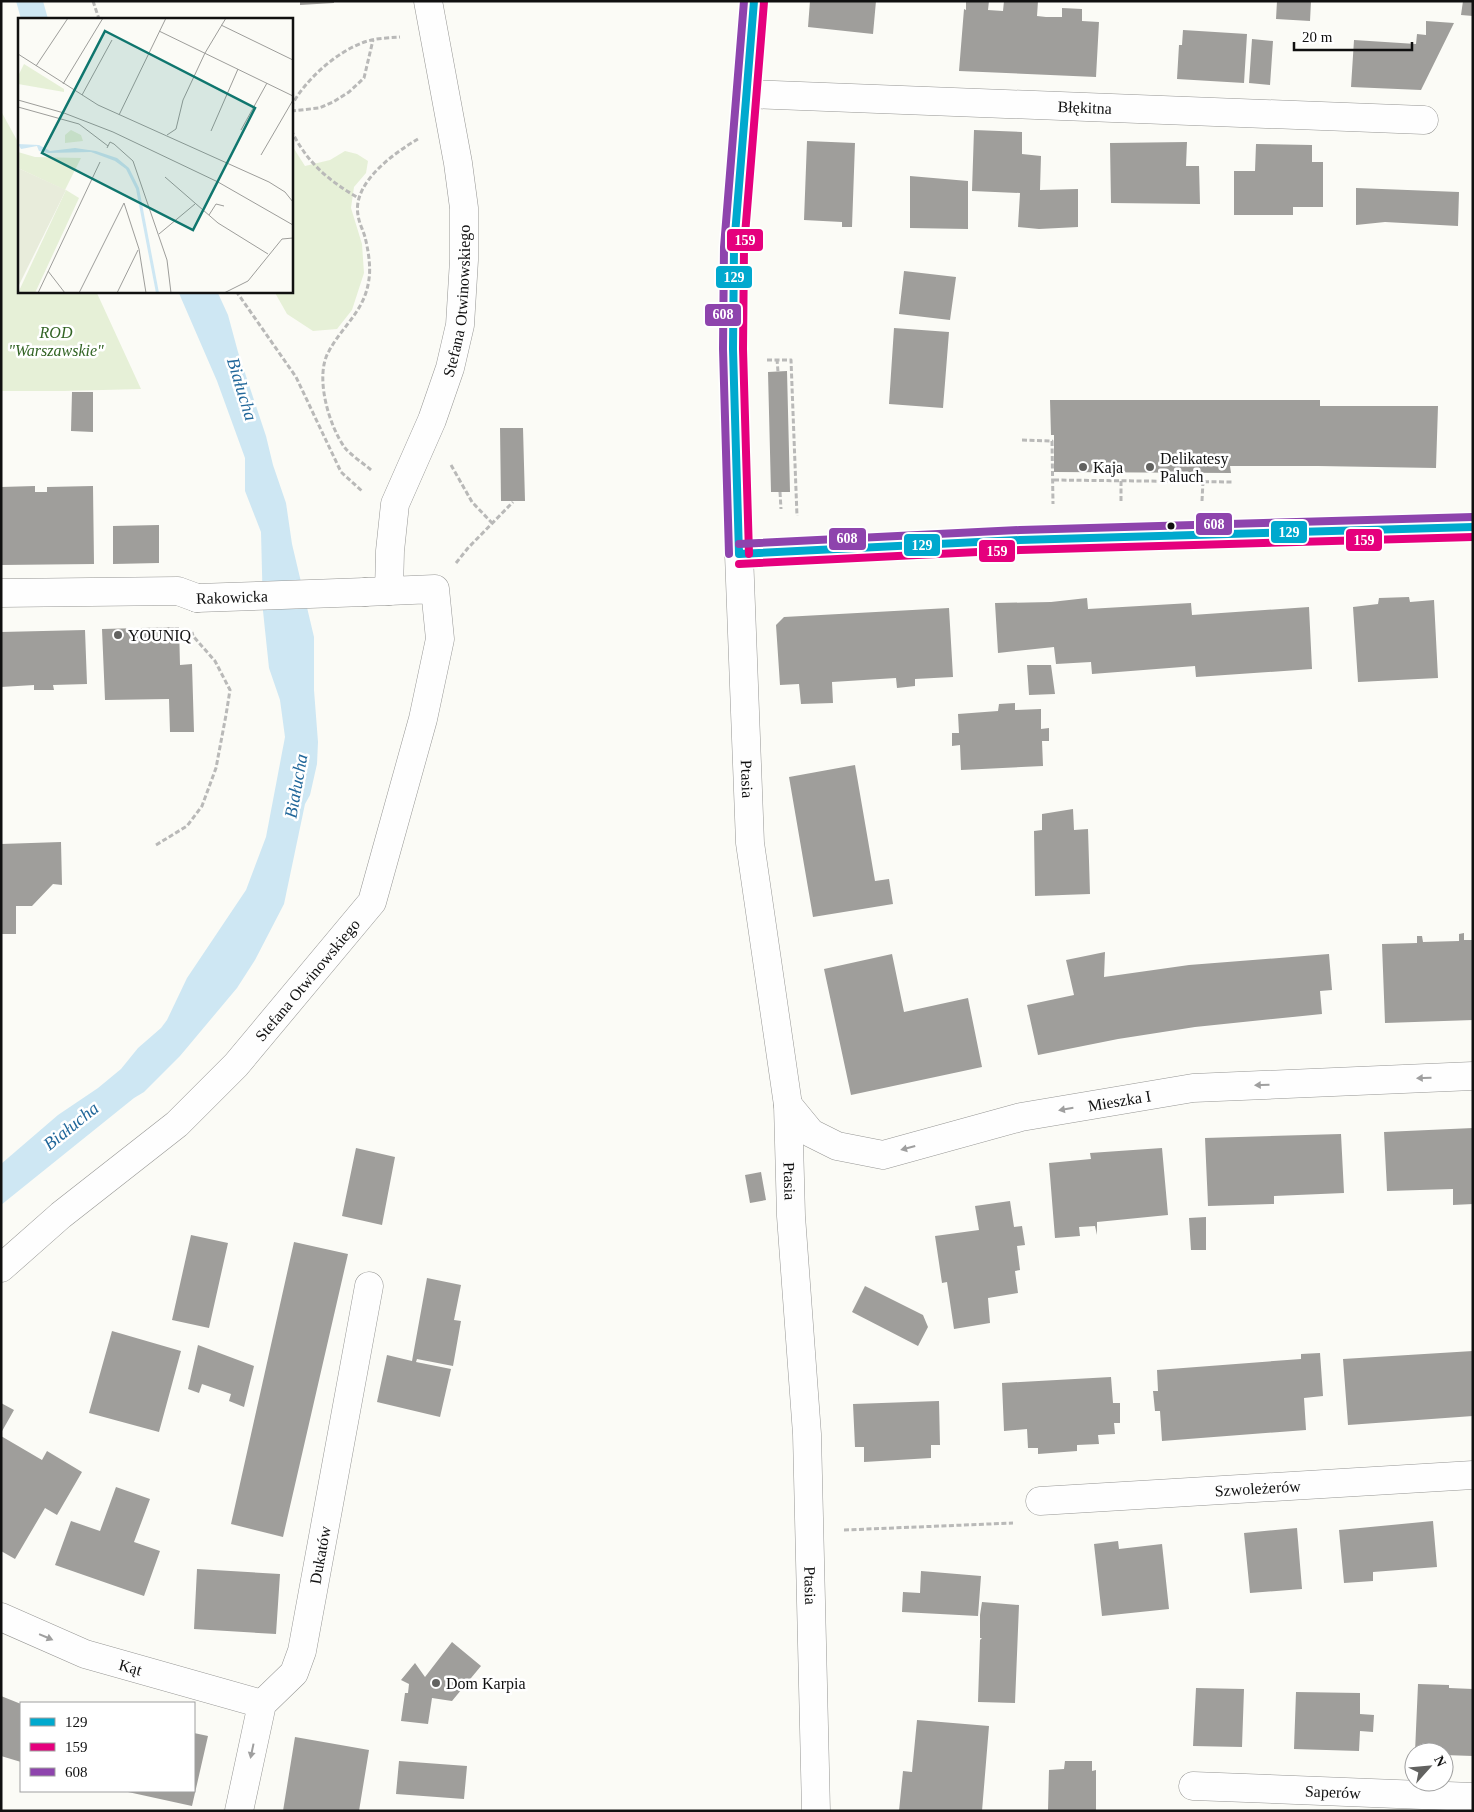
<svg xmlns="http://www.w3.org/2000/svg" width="1474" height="1812" viewBox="0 0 1474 1812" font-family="Georgia,serif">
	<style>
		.green { fill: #e6f0d7 }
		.water { fill: #cee7f3 }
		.building { fill: #9f9e9b }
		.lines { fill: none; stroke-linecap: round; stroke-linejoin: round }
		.pedestrian-casing { stroke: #969694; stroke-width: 29 }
		.minor-casing { stroke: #969694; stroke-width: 29 }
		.path { stroke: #b9b9b8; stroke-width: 3; stroke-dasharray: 5 2.5; stroke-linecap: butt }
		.pedestrian { stroke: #fefefe; stroke-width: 28 }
		.minor { stroke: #fefefe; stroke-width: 28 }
		.bus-1-casing { stroke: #fff; stroke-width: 11 }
		.bus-2-casing { stroke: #fff; stroke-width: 11 }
		.bus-3-casing { stroke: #fff; stroke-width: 11 }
		.bus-1 { stroke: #00a9ce; stroke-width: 8 }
		.bus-2 { stroke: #e5007d; stroke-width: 8 }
		.bus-3 { stroke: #8e44ad; stroke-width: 8 }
		.oneway { fill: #9f9f9f }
		.poi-dot { fill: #626260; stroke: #fff; stroke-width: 2 }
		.bus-dot { fill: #101010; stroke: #fff; stroke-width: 2 }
		.labels { text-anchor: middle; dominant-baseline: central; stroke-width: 5; stroke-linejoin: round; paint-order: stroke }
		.street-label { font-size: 16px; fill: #101010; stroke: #fff }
		.park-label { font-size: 16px; font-style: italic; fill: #326424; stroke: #fff }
		.poi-label { font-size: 16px; fill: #101010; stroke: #fff; text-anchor: start }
		.water-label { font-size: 18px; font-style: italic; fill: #21679a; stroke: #fff }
		.inset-road { fill: none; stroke: #9d9d9a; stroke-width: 1 }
		.view { fill: #0f766e; fill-opacity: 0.15; stroke: #0f766e; stroke-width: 2.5 }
		.inset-edge { fill: none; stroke: #101010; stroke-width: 2.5 }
		.line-badge { stroke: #fff; stroke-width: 2 }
		.badge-label { font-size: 14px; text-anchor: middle; font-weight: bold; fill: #fff }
	</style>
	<rect width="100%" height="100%" fill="#fbfbf6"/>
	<path class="green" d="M1,111L19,144V291H96L141,389L64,391H1Z
		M291,144L305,166L330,160L345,151L357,154L368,161L366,173L354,187L351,208L362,244L364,273L352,310L337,329L313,331L287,314L274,291H291Z"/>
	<path class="water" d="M16,1H43L48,19H21Z
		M178,291H217L228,315L238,352L266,436L273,465L286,503L292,544L314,637V690L318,742L317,764L310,795L305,804L284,904L255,960L237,988L180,1056L144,1092L134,1098L1,1205V1164L58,1115L98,1088L121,1069L138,1048L161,1028L167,1020L187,978L246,890L266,837L285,737L280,700L269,668L263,611L261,532L245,491V458L217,381Z"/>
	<path class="building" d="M300,1H334V3L300,5Z
		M810,1H876L873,34L808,27Z
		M966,1H989L988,10L1003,11L1004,1H1038L1037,16L1046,17H1062V8L1082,9V21L1099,22L1096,77L959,71L964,9L966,10Z
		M1277,1H1311L1310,21L1276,19Z
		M1463,1H1473V16L1461,15Z
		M1426,21L1454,23L1421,90L1351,87L1354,40L1416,44L1417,34L1426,35Z
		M1183,30L1247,34L1244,83L1177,79L1179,45H1182Z
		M1252,39L1273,41L1270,85L1249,83Z
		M974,130L1022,132V154L1041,156L1040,190L1078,189V227L1039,229L1018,227L1020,193L972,191Z
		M807,141L855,143L852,227H842V222L804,220Z
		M1187,142L1186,166H1199L1200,204L1111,203L1110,143Z
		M1256,144L1312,145V162H1323V207H1293V215H1234V171H1255Z
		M910,176L968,181V229L910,228Z
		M1356,188L1459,192L1458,226L1385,222L1356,225Z
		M904,271L956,277L950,320L899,314Z
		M894,328L949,332L943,408L889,404Z
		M787,371L790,492H771L768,372Z
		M72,392H93V432L71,431Z
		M1050,400H1320V406H1438L1436,468L1318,466H1230L1231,473L1054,472V435H1051Z
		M500,428H523L525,501H501Z
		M35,486V492H47V487L93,486L94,564L1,565V487Z
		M159,525V563L113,564V526Z
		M1409,597L1410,602L1434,600L1438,678L1358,682L1353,607L1378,604L1379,598Z
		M1087,598L1088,609L1191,603L1192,615L1309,607L1312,669L1196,677L1195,666L1092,674L1091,662L1056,664L1054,647L998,653L995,603L1051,602Z
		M949,608L953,677L915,679V686L897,688L896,678L832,682L833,703L801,704L799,684L780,685L776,625L784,617Z
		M179,627L180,665L192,664L194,732H170L169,699L105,700L102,629Z
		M85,630L87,684L53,685L54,690H34V685L1,687V632Z
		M1027,665H1051L1055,694L1029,695Z
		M1015,703V710L1041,709V729L1049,728V741H1042L1043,766L961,770L960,745L952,746V733H959L958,714L998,711L999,704Z
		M855,765L875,881L889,879L893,904L813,917L789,777Z
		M1073,809L1074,830L1088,829L1090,894L1035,896L1034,831L1042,830V814Z
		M61,842L62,885L53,884L32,906H16V934H1V844Z
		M1464,933V940H1473V1020L1385,1023L1382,944L1417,943V936H1422L1423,942L1459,941V934Z
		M1105,952L1104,977L1189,965L1329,954L1332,990L1320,991L1322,1014L1195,1027L1118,1039L1038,1055L1027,1005L1074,995L1066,960Z
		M892,954L904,1012L968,998L982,1067L851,1095L824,969Z
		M1473,1128V1204L1453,1205V1189L1387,1191L1384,1132Z
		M1341,1134L1344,1193L1274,1196V1204L1208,1206L1205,1138Z
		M356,1148L395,1157L382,1225L342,1216Z
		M1162,1148L1168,1215L1097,1222V1235L1095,1226L1079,1227L1080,1236L1055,1238L1049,1163L1091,1159L1090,1153Z
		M761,1172L766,1200L750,1203L745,1175Z
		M1010,1201L1014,1227L1022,1226L1025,1245L1017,1246L1020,1270L1015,1271L1018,1293L988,1298L990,1323L954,1329L947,1282L942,1283L935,1236L979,1230L975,1206Z
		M1206,1217V1250H1191L1189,1218Z
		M191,1235L228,1243L209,1328L172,1320Z
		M294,1242L348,1254L283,1537L231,1524Z
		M427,1278L461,1285L454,1320L461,1321L453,1366L417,1359L416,1362L451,1369L440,1417L377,1402L387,1355L412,1361Z
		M865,1286L923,1315L928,1327L918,1346L852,1312Z
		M112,1331L181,1351L159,1432L89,1413Z
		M198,1345L254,1366L244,1407L229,1401L231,1394L202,1384L199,1393L188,1389Z
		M1473,1351V1416L1348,1425L1343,1359Z
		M1320,1353L1323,1396L1304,1398L1306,1430L1162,1441L1160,1411H1155L1153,1391H1158L1157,1370L1301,1359V1354Z
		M1111,1377L1113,1403H1120V1423H1114L1115,1434L1098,1435L1099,1444L1077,1445V1451L1038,1454V1448H1028L1027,1429L1004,1431L1002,1383Z
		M939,1401L940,1445H931V1458L864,1462V1447H855L853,1404Z
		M1,1403L14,1410L1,1433Z
		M1,1436L42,1460L47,1451L82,1472L57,1515L45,1508L15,1559L1,1551Z
		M116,1487L150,1499L134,1542L160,1551L144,1596L55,1565L71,1521L100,1531Z
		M1433,1521L1437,1567L1373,1572V1581L1344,1583L1339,1530Z
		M1297,1528L1302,1589L1250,1593L1244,1533Z
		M1118,1541L1119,1549L1162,1544L1169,1609L1102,1616L1094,1544Z
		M197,1569L280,1574L276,1634L194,1629Z
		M921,1571L981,1576L978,1616L902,1612L903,1592L920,1593Z
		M982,1602L1019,1605L1015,1703L978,1702L980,1640L982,1638H980V1615Z
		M452,1642L481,1666L452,1701L432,1698L428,1724L401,1721L405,1693H408L409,1684L401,1680L415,1663L425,1677Z
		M1418,1684L1449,1685V1688L1473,1689V1756L1444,1755V1752H1415Z
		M1196,1688L1244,1689L1242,1747L1193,1746Z
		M1296,1692L1360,1693V1714L1374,1715L1373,1732L1360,1731L1359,1751L1294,1749Z
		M1,1696L21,1704V1762L1,1756Z
		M917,1720L989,1726L982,1811H899L903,1771L912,1772Z
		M194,1733L208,1736L192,1806L128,1792L194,1791Z
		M295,1737L369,1750L359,1811H283Z
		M399,1761L467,1766L464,1799L396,1794Z
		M1065,1761H1092V1771L1096,1770V1811H1048L1049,1770L1064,1769Z"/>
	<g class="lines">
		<defs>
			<g id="pedestrian">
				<path id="s1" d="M197,598L365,592"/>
			</g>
			<g id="minor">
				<path id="s2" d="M754,1L734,247L733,349L739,554L750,843L788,1105L791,1216L807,1434L816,1811"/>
				<path id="s3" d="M746,94L1424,120"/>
				<path d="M739,554L1020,540L1473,527"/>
				<path id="s4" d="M389,591L390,551L395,504L432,420L450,368L460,325L464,260V208L458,163L428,1"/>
				<path d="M1,593L178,591L197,598"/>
				<path id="s5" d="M788,1105L811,1133L837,1146L883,1155L1021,1117L1193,1088L1473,1076"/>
				<path id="s6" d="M1,1268L61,1215L177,1124L236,1065L372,902L423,719L440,639L435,589L365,592"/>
				<path id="s7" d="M1040,1501L1473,1475"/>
				<path id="s8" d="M1,1617L85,1654L262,1704"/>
				<path id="s9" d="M1193,1786L1473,1797"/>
				<path id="s10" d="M239,1811L262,1704L294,1673L302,1651L369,1286"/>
			</g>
		</defs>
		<use href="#pedestrian" class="pedestrian-casing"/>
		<use href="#minor" class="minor-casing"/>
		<path class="path" d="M93,1L99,19
			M291,107C303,82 335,53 362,43C374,38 388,38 400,37
			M291,111L319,108L333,102L349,92L364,78L373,40
			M291,130C308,164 328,180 360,199
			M236,291L296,377L341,472L363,492
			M777,359L778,372
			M767,360H791L797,516
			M1022,440L1052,441L1053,504
			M451,465L472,502L492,523
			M371,470C363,463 352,456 345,448C329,426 314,376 329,351C343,325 365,311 369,279C371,266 368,249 365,237C363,230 359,223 358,215C352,183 394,153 418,139
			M1054,480L1232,482
			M1121,481V503
			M780,492L781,509
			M1202,501L1203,481
			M456,563L468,548L513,502
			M156,845L187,826L202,806L216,768L226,715L230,690L215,661L193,636L192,632
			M844,1530L1013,1523"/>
		<use href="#pedestrian" class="pedestrian"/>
		<use href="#minor" class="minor"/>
		<defs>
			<path id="bus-1" d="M739,554L1020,540L1473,527
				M739,554L733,349L734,247L754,1"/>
			<path id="bus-2" d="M749,554L743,349L744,247L764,2
				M739,564L1020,550L1473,537"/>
			<path id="bus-3" d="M739,544L1020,530L1473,517
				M729,554L723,349L724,247L744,1"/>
		</defs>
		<use href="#bus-1" class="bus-1-casing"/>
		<use href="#bus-2" class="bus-2-casing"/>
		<use href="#bus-3" class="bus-3-casing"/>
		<use href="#bus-1" class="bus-1"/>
		<use href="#bus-2" class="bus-2"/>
		<use href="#bus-3" class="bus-3"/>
	</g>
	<defs><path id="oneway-solid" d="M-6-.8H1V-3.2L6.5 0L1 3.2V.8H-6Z" transform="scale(1.25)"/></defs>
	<g class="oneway">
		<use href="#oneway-solid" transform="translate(1424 1078) rotate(178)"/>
		<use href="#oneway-solid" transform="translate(1262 1085) rotate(178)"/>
		<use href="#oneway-solid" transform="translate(1066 1109) rotate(170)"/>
		<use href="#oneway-solid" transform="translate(908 1148) rotate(165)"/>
		<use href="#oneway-solid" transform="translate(46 1637) rotate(23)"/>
		<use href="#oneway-solid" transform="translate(252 1751) rotate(102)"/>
	</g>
	<g class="poi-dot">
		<circle cx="1083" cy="467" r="5"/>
		<circle cx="1150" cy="467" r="5"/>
		<circle cx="118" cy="635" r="5"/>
		<circle cx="436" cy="1683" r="5"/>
	</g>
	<circle class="bus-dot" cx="1171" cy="526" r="4.5"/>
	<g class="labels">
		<g class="street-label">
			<text stroke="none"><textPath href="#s3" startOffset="339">Błękitna</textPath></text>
			<text stroke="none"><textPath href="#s4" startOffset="302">Stefana Otwinowskiego</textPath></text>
			<text stroke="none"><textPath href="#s1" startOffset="35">Rakowicka</textPath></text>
			<text stroke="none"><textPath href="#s2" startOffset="779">Ptasia</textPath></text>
			<text stroke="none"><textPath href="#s6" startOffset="422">Stefana Otwinowskiego</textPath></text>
			<text stroke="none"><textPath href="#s5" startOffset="355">Mieszka I</textPath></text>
			<text stroke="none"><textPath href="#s2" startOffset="1184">Ptasia</textPath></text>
			<text stroke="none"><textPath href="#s7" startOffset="218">Szwoleżerów</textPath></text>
			<text stroke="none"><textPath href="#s10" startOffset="275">Dukatów</textPath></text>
			<text stroke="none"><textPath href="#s2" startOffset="1589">Ptasia</textPath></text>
			<text stroke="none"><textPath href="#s8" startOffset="139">Kąt</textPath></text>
			<text stroke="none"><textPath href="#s9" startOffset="140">Saperów</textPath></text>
		</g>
		<g class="park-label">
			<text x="56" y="332">ROD<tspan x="56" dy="18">"Warszawskie"</tspan></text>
		</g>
		<g class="poi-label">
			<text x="1160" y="458">Delikatesy<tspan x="1160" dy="18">Paluch</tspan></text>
			<text x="1093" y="467">Kaja</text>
			<text x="128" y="635">YOUNIQ</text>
			<text x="446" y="1683">Dom Karpia</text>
		</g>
		<g class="water-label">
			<text transform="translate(242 389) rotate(73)">Białucha</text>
			<text transform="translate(296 786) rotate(-80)">Białucha</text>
			<text transform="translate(71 1126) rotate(-39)">Białucha</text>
		</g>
	</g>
	<g transform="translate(18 18)">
		<rect width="275" height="275" fill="#fbfbf6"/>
		<path d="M6,46L46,71V74L0,66V58ZM53,112L63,117L65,123L47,125V117ZM0,134L17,139L63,140L47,172L0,150ZM48,172L61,180L17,275H0Z" fill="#e6f0d7"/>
		<path d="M0,150L48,172L0,269Z" fill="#e8ecdb"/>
		<path d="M0,126L21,127L32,133L57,130L78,133L99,140L111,150L121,170L141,275H138L118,171L108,151L97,143L73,134L30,135L21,133L19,128L3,131Z" fill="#cee7f3"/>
		<path class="inset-road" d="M203,7L275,42M141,13L275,78M0,36L80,87L251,164L267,174L275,184M18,48L50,0M45,66L85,0M64,77L94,22M0,82L46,95L95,114L200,164L275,207M0,89L61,106L90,128M101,97L148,0M223,112L249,65M193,113L220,51M149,117L158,111L165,82L187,35L208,0M89,130L92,124L96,126L115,143L149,242L153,275M243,137L275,82M147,159L200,205L250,236M191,197L198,186L206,188M141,216L177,186M30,253L47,275M20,275L82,144M61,275L106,185L121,231L128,275M99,275L120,232M206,275L230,263L264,221L275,220"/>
		<path class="view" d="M87,13L237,90L175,212L24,135Z"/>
		<rect width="275" height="275" class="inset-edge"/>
	</g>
	<g class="line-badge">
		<rect x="726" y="228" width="38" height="24" rx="5" fill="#e5007d"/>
		<rect x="715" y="265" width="38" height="24" rx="5" fill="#00a9ce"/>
		<rect x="704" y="303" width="38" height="24" rx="5" fill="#8e44ad"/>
		<rect x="1195" y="512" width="38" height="24" rx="5" fill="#8e44ad"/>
		<rect x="1270" y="520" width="38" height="24" rx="5" fill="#00a9ce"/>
		<rect x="828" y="527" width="39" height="24" rx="5" fill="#8e44ad"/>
		<rect x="1345" y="528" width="38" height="24" rx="5" fill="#e5007d"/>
		<rect x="903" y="533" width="38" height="24" rx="5" fill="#00a9ce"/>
		<rect x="978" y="539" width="38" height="24" rx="5" fill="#e5007d"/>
	</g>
	<g class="badge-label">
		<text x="745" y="245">159</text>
		<text x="734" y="282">129</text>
		<text x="723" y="319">608</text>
		<text x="1214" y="529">608</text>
		<text x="1289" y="537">129</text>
		<text x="847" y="543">608</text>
		<text x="1364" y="545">159</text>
		<text x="922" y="550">129</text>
		<text x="997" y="556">159</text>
	</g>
	<rect width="1474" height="1812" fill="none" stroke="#101010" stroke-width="5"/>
	<rect x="20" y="1702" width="175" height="90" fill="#ffffff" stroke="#9f9f9f"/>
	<rect x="30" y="1718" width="25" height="8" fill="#00a9ce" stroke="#9f9f9f"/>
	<text x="65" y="1727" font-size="15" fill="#101010">129</text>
	<rect x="30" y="1743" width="25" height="8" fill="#e5007d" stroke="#9f9f9f"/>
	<text x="65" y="1752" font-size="15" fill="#101010">159</text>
	<rect x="30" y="1768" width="25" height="8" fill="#8e44ad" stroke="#9f9f9f"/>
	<text x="65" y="1777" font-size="15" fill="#101010">608</text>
	<g transform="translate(1429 1767) rotate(63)"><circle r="24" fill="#ffffff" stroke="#9f9f9f"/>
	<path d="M0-4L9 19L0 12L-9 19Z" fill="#626260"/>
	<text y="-8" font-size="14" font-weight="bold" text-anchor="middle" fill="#101010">N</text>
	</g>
	<path d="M1294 42v8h118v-8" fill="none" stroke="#101010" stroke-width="2.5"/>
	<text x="1302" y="42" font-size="15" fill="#101010" stroke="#ffffff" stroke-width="4" paint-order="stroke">20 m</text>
</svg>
